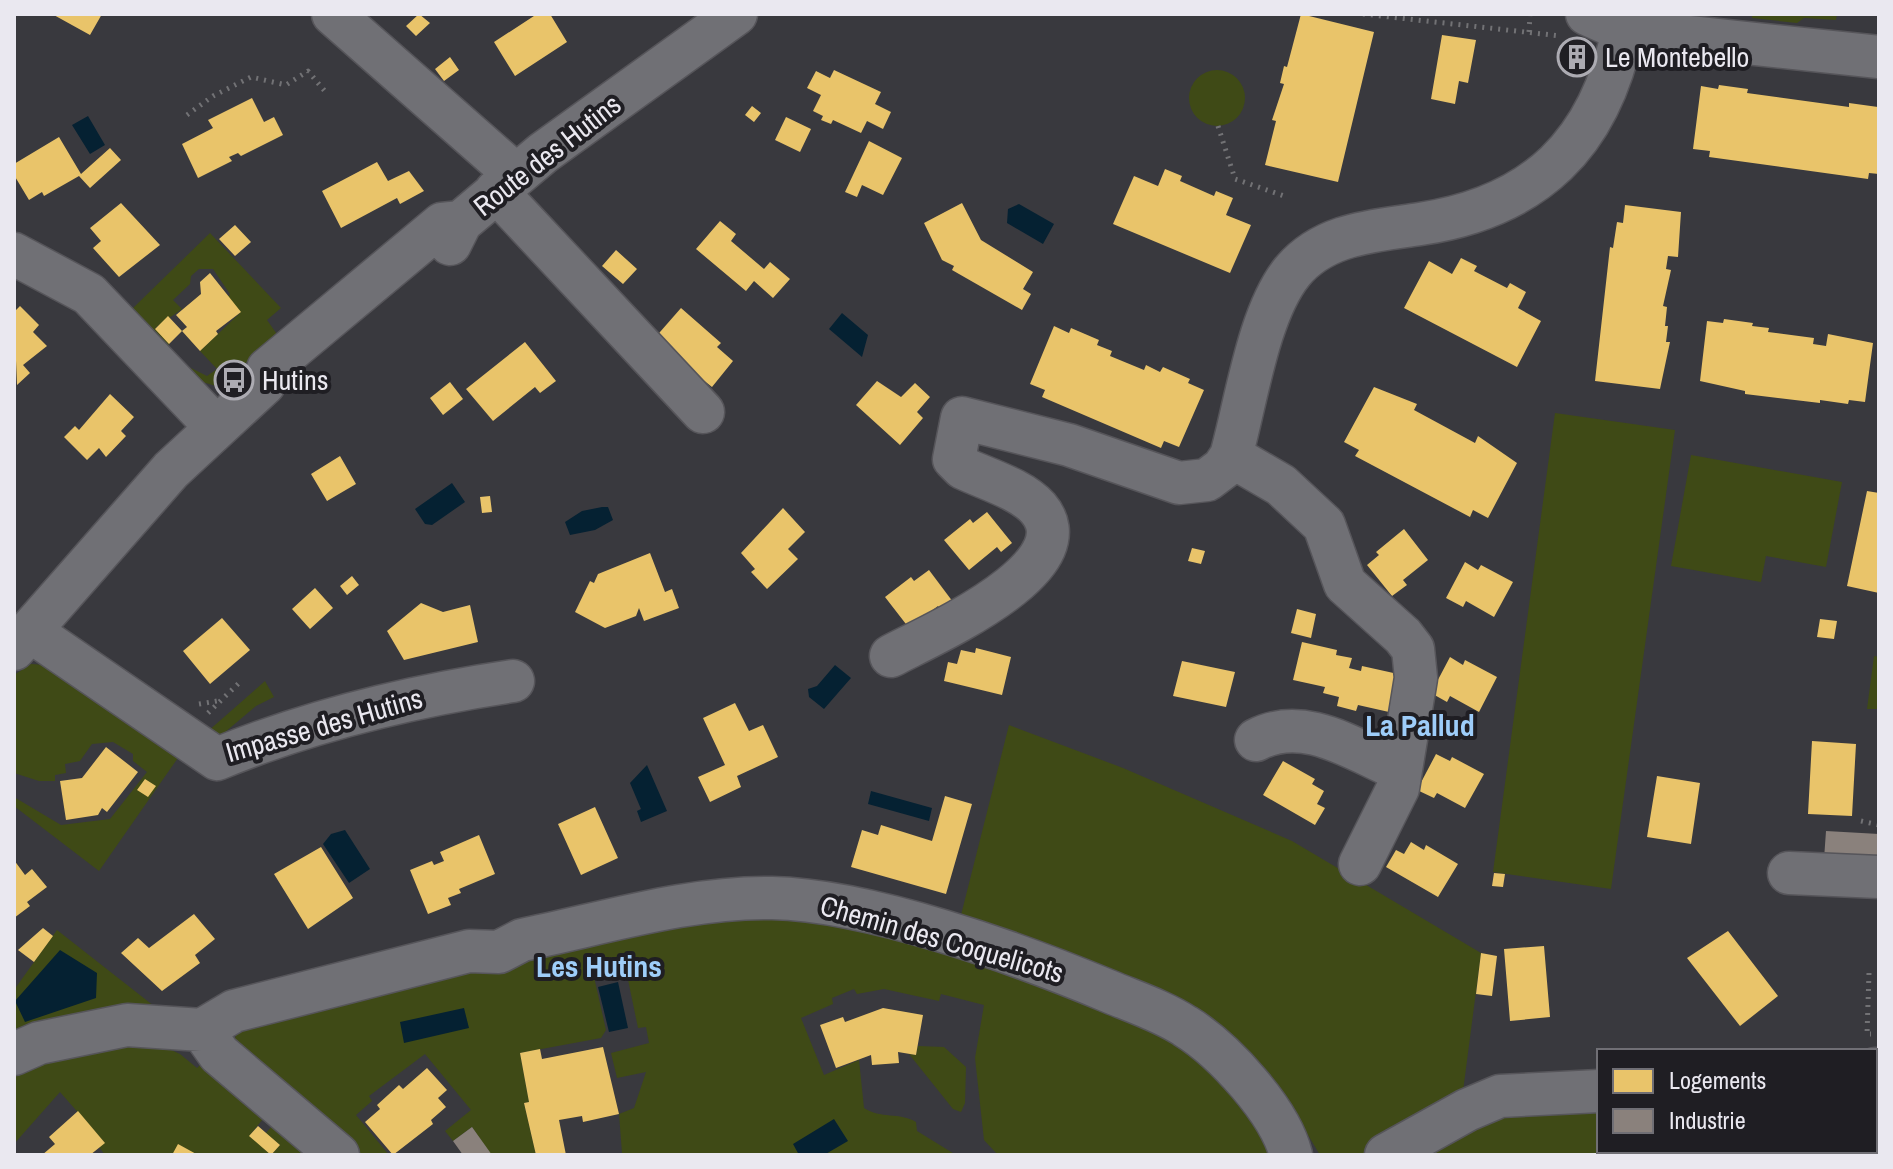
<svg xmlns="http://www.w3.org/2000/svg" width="1893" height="1169" viewBox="0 0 1893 1169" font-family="'Archivo Narrow',sans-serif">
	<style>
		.green { fill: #3f4a16 }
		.water { fill: #052132 }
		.homes { fill: #e9c46a }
		.industry { fill: #8a817c }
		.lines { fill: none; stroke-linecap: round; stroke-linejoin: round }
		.minor-casing { stroke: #56555a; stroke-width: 45 }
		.path { stroke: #727275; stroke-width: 5; stroke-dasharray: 2 6; stroke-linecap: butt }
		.minor { stroke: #707075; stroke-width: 42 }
		.labels { text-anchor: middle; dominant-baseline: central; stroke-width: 8; stroke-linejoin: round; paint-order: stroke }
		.poi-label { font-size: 28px; fill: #eae8f0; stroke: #1f1e23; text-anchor: start }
		.street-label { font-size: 28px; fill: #eae8f0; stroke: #1f1e23 }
		.neighbourhood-label { font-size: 30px; font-weight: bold; fill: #9ecdf9; stroke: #1f1e23 }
	</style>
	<rect width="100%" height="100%" fill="#39393e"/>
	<path class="green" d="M1752,14H1837L1836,20L1804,18L1797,23L1752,18Z
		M1189 98a28 28 0 1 1 56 0a28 28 0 1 1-56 0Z
		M210,233L281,308L267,320L279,337L216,386L199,381L181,363L207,376L217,369L200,351L240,313L227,298L230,294L213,269H199L191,276L190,284L173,300L182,309L155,328L169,344V351L132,309Z
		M1555,413L1675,430L1611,889L1493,872Z
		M1691,455L1842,482L1826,567L1766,556L1761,582L1671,566Z
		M1874,656L1879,657V709H1867Z
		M31,664L45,665L180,755L99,871L14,806V797L61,825L110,819L147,772L133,761V754L113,742L92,744L80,761L65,764L66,773L55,775V781H39L14,773V675Z
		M265,681L274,697L256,706L224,733L219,736L207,732Z
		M1009,725L1123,768L1292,841L1481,953L1462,1099L1362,1155H1320L1290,1105L960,919Z
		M812,912L1140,1014L1218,1067L1273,1155H998L984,1140L975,1058L984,1005L941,994L939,1001L884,989L857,994L854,989L832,998L833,1004L801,1018L824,1075L859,1060L864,1108C880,1119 900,1112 916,1122L917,1131L956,1155H616L622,1153L619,1114L634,1108L646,1072L617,1078L611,1053L649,1043L646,1027L638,1028L626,970L594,977L606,1030L601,1038L520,1053L529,1102L524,1103L536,1155H491L472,1127L453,1141L445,1131L471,1110L425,1054L369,1096L372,1101L356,1115L389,1155H353L233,1044L239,1027L662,920Z
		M57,930L159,1010L14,1038V990Z
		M156,1043L180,1054L197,1068L208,1058L267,1114L250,1135L271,1155L280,1145L266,1133L276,1121L315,1155H105L99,1147L104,1142L60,1092L14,1144V1063L45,1054Z
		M918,1046L944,1047L966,1067L965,1103L961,1112L953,1109L909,1054L916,1055Z
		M1875,1080H1879V1155H1757L1758,1151H1875Z
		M1599,1100V1151H1720V1155H1405L1472,1117Z"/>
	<path class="water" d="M88,116L105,145L90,154L72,125Z
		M1019,204L1054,224L1043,244L1007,223L1008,209Z
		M842,313L868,335L862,357L829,329Z
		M452,483L465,502L432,525L425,524L415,509Z
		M602,507H608L613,520L595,530L570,535L565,522L582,511Z
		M835,665L851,678L824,709L809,697L808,689L817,686Z
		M647,765L667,811L641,822L637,811L641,809L630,783Z
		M871,791L932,808L929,821L868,804Z
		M345,830L370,869L349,883L323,844L331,834Z
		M60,950L97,973L96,998L25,1022L15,1001Z
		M618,982L628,1028L609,1032L598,987Z
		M464,1008L469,1028L404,1043L400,1022Z
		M834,1119L848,1141L824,1155H799L793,1144Z"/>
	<path class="homes" d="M52,14H102L90,35Z
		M419,14L430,23L416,36L406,26Z
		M537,14H550L567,42L515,76L494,42Z
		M1301,14L1374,32L1338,182L1265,165L1276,121L1272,120L1284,84L1280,83L1284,66L1287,67Z
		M1442,35L1476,40L1468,83L1459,81L1455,104L1431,99Z
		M1561,47L1596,51L1594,67L1558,63Z
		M450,57L459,70L444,81L435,69Z
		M834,70L881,92L875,104L891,112L883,129L867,121L861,133L833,120L831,124L821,120L823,116L813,111L821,95L807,88L816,71L830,78Z
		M1719,85L1748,89L1747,93L1849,107V103L1878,107L1879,174L1869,173L1868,179L1709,157L1710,151L1693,149L1701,86L1718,89Z
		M252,98L264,122L274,117L283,135L241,156L238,153L229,157L232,161L198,178L182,144L213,128L208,120Z
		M752,106L761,113L754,122L745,115Z
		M786,117L811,129L800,152L775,140Z
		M59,137L81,174L110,148L121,160L90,188L79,176L44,196L42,192L29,200L14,175V164Z
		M869,141L902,158L883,195L862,185L857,197L845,192Z
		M377,162L388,181L409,171L424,191L400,204L397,198L341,228L322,191Z
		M1165,169L1182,176L1180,181L1214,196L1216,191L1233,198L1226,215L1251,225L1230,273L1113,224L1134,176L1158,186Z
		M121,203L160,245L119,277L93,248L101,241L90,228Z
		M962,203L981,240L1033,272L1023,289L1031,294L1022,310L952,270L954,266L942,260L924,223Z
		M1625,205L1681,212L1678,257L1668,256L1666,269L1671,270L1663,306L1667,307L1665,326H1668L1666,342H1670L1660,389L1595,381L1610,247L1613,248L1617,222L1623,223Z
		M720,221L736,234L731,241L764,269L770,262L790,279L773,298L754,281L746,291L696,249Z
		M235,225L251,242L235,256L219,239Z
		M616,250L637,269L623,284L602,266Z
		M1461,258L1477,266L1474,271L1507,288L1510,283L1526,292L1518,308L1541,321L1517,367L1404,308L1429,261L1452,274Z
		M210,273L241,312L216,331L218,334L200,351L182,331L187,327L176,315L201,294L200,282Z
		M20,306L39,325L33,332L47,346L23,365L30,373L17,385L14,312Z
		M681,308L721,343L717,347L733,361L712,387L653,340Z
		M168,316L182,331L169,344L155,329Z
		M1724,319L1753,323L1752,326L1769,328L1768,332L1814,338L1813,344L1826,346L1828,334L1873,343L1865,402L1849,400L1848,404L1820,400V403L1745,394V391L1700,381L1707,321L1723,323Z
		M1054,326L1069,333L1071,328L1099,340L1097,345L1112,351L1110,356L1144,370L1146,365L1160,372L1163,367L1190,379L1188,383L1204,390L1179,447L1164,441L1161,448L1042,397L1045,390L1030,384Z
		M525,342L556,381L540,393L535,387L493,421L466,389Z
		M877,381L901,397L915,383L930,397L917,412L923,418L900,445L856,405Z
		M450,382L463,399L443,415L430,398Z
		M1374,387L1417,404L1414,410L1475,443L1478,436L1517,463L1488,518L1473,510L1470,517L1355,456L1359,450L1344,442Z
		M110,394L134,417L121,431L126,436L106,457L99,448L87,460L64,437L75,426L79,430Z
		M340,456L356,484L327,501L311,474Z
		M1867,491L1879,493V593L1847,586Z
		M490,496L492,512L482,513L480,497Z
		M783,508L805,532L788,549L798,559L767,589L751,572L755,569L741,553Z
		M987,512L1012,543L1001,552L997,547L969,570L944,540L970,519L973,523Z
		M1404,529L1428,560L1403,580L1407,585L1392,596L1367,565L1379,555L1376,552Z
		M1192,548L1205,551L1201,564L1188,561Z
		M650,553L665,592L672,589L679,608L644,621L639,608L636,616L605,628L575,612L590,581L594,583L598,574Z
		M1465,562L1478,570L1481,565L1513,582L1494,617L1466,601L1463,607L1446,598Z
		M929,570L953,602L941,610L938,606L909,628L885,597L911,577L914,581Z
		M352,576L359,585L347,595L340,586Z
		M315,588L333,608L310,629L292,609Z
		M421,603L443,612L470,605L478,642L404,660L387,631Z
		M1297,609L1316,614L1311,638L1291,633Z
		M222,618L250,650L210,684L183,651Z
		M1820,619L1837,621L1834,639L1817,637Z
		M1302,642L1337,650L1336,655L1352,658L1349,668L1361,671L1362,666L1398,674L1389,712L1358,705L1356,711L1337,706L1339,697L1323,693L1325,687L1293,680Z
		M976,648L1011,657L1002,695L944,681L948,662L957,664L961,650L975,653Z
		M1450,657L1463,665L1465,660L1497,677L1479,712L1450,696L1447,702L1431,693Z
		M1182,661L1235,672L1226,707L1173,696Z
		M735,703L749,731L763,725L778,757L737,776L741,787L710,802L698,777L725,765L703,718Z
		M1812,741L1856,744L1852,816L1808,814Z
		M106,747L138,772L107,812L102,808L98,815L66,820L60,781L82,778Z
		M1436,754L1450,761L1452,757L1484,774L1465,808L1437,793L1434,798L1417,790Z
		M1283,761L1315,779L1312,784L1324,791L1317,804L1325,808L1315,825L1263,795Z
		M1657,776L1700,783L1691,844L1647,837Z
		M145,779L156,786L148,797L137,790Z
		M945,796L972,804L946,894L851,867L862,830L878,835L881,825L932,841Z
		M595,807L618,858L581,875L558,824Z
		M479,835L495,874L459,889L461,893L448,898L451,905L428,914L410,870L432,861L434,865L444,861L440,852Z
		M1411,842L1424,850L1426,845L1458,864L1438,897L1386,867L1396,850L1404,854Z
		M321,847L353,898L308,929L274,874Z
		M14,860L25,875L32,869L47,887L27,902L30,906L14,918Z
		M1494,873L1505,874L1503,887L1492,886Z
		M194,914L215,939L195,955L200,963L162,991L121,953L138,938L149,948Z
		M43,928L53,936L34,962L18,950Z
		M1728,931L1778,996L1740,1026L1687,958Z
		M1544,946L1550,1017L1510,1021L1504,949Z
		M1481,953L1497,956L1492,996L1476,994Z
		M883,1008L923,1015L916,1055L898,1052L899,1063L872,1065L871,1055L836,1068L820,1025L843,1017L845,1022Z
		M603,1047L619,1114L583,1122L582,1116L559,1120L566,1155H536L524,1103L529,1102L520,1053L540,1049L542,1059Z
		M427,1068L447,1090L438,1098L446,1107L431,1120L433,1124L393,1155L365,1122L380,1109L377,1105L399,1085L403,1089Z
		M78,1111L105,1143L90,1155H42L55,1144L49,1137Z
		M258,1126L280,1145L271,1155L249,1136Z
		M178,1144L198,1155H172Z"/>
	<path class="industry" d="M1826,831L1879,834V863L1824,859Z
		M472,1127L492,1155H463L453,1141Z"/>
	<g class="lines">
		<defs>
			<path id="minor" d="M333,14L516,175
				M1587,14L1623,30L1879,57
				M496,191L703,412
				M450,244L461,222L543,153L736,14
				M14,254L89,294L216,427
				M1231,456L1281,485L1324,525L1345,584L1403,636L1413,649L1416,678L1398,788L1360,864
				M30,631L217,759C312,720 412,696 513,681
				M14,649L171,470L264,384L268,369L442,224L461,222
				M891,656C928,636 1089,567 1038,508C1021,489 986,479 963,468L954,459L962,418L1069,445L1179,483L1207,480L1223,468L1231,456C1246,403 1258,314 1292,272C1324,233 1374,231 1420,224C1535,207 1600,144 1623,30
				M1256,740C1305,714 1355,751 1401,770
				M1789,873L1879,877
				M202,1030L219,1054L338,1155
				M14,1054L39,1043L127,1025L202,1030L234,1011L469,951L499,952L522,940C601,924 691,896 772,898C870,900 1017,953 1108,991C1134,1002 1162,1011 1185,1026C1224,1050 1280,1111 1291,1155
				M1875,1069H1879
				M1386,1155L1467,1110L1500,1096L1599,1091"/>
		</defs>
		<use href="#minor" class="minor-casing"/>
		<path class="path" d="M1363,14L1561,36
			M1529,32L1530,14
			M187,115L213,96L251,77L286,85L308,71L328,95
			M1218,126L1235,179L1287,197
			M199,704L217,701
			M208,713L239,683
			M1861,821L1879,825
			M1869,973L1867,1034H1871"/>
		<use href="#minor" class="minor"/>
	</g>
	<defs>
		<symbol id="building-ring" viewBox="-11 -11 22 22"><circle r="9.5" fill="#1f1e23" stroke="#acabb2" stroke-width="1.5"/><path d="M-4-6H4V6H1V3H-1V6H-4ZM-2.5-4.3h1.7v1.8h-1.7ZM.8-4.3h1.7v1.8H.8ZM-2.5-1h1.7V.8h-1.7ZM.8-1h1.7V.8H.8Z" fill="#acabb2"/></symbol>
		<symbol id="bus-ring" viewBox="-11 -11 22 22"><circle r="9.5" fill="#1f1e23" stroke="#acabb2" stroke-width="1.5"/><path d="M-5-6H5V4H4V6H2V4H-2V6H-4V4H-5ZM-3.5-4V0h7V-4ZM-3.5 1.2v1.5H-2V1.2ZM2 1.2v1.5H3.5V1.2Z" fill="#acabb2"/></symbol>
	</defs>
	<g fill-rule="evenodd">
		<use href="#building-ring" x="1555" y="35" width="44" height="44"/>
		<use href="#bus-ring" x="212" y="358" width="44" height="44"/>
	</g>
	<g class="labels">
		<g class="poi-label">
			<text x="1605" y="57">Le Montebello</text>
			<text x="262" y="380">Hutins</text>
		</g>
		<g class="street-label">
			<text transform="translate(547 155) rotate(-38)">Route des Hutins</text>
			<text transform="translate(324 725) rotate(-16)">Impasse des Hutins</text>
			<text transform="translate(942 939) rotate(16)">Chemin des Coquelicots</text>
		</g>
		<g class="neighbourhood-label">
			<text x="1420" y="725">La Pallud</text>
			<text x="599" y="966">Les Hutins</text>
		</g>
	</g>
	<rect width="1893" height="1169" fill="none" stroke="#eae8f0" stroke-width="32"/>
	<rect x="1597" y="1049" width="280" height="104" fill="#1f1e23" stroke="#706f75" stroke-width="2"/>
	<rect x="1613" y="1069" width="40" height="24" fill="#e9c46a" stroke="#706f75" stroke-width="2"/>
	<text x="1669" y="1089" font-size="24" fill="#eae8f0">Logements</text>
	<rect x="1613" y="1109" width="40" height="24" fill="#8a817c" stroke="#706f75" stroke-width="2"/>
	<text x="1669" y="1129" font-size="24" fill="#eae8f0">Industrie</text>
</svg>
